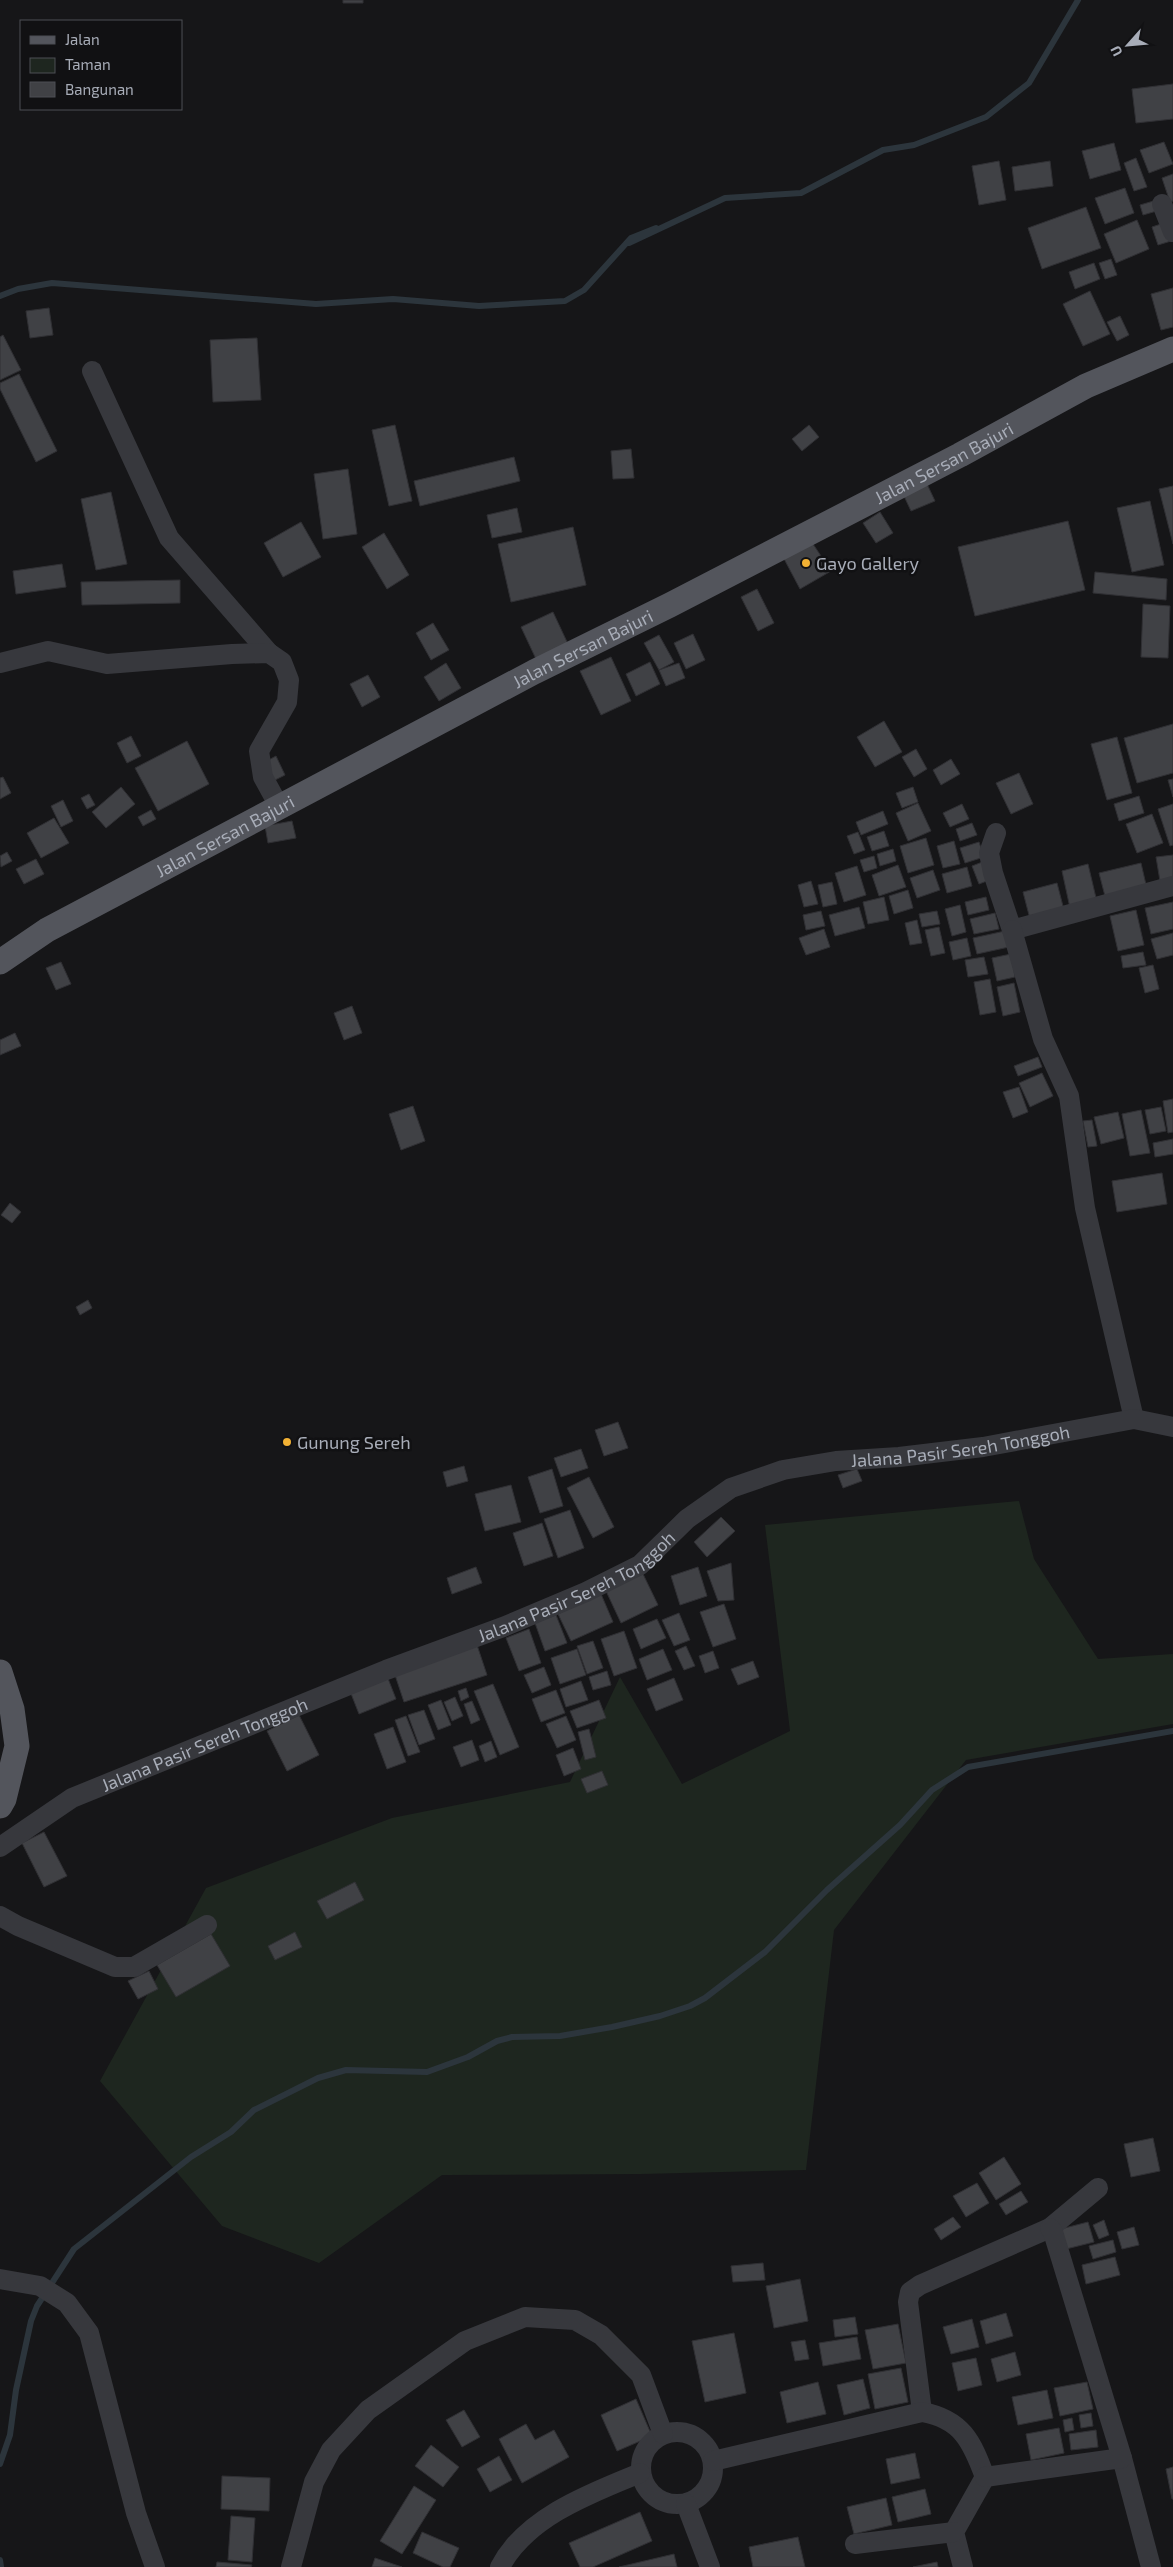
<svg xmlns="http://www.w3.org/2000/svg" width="1173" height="2567" viewBox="0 0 1173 2567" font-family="'Exo 2',sans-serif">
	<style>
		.green { fill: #1e261f }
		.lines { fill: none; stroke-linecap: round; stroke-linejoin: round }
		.stream { stroke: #2c353c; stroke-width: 6 }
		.building { fill: #404145; stroke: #303034 }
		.minor { stroke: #37383d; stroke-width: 20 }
		.major { stroke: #53555c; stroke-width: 25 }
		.poi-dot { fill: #f2b134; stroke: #111113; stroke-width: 2 }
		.labels { text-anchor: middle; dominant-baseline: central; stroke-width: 5; stroke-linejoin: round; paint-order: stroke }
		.street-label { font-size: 18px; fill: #a8adb8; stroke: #111113 }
		.poi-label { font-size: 18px; fill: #a8adb8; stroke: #111113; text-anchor: start }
	</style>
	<rect width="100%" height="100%" fill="#161618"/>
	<path class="green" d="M1019,1501L1034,1559L1098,1659L1173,1654V1724L966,1760L834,1930L806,2170L641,2174L442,2175L319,2263L222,2226L100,2081L206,1888L392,1818L570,1782L620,1677L682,1784L790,1731L765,1525Z"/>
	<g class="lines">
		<path class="stream" d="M0,296L18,289L52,283L316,304L393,299L479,306L565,301L584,290L631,238L656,228L629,243L725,198L801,193L883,150L914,145L986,117L1029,83L1078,0
			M0,2464L10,2435L16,2390L31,2321L37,2306L74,2249L191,2157L231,2132L254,2110L318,2078L346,2070L427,2072L468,2057L497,2041L512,2037L560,2036L612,2027L660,2016L690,2006L705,1998L765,1952L827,1890L900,1825L932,1790L968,1767L1173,1731
			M0,2560L1,2567"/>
	</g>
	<path class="building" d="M343,0H363V3H343Z
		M1173,84V119L1136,123L1132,89Z
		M1164,142L1173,164L1149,173L1140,150Z
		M1114,143L1121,170L1090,179L1082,151Z
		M1136,158L1147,187L1134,191L1124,163Z
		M999,161L1006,200L979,205L972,166Z
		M1050,161L1053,186L1015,191L1012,167Z
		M1173,174V201L1170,202L1162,178Z
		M1125,188L1134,213L1105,224L1095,198Z
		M1157,200L1160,210L1143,215L1140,205Z
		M1086,207L1101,248L1042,269L1028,228Z
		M1137,220L1149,249L1116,263L1104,234Z
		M1164,223L1171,241L1158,245L1152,227Z
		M1111,259L1117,275L1105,279L1099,263Z
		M1094,263L1100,279L1075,289L1069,272Z
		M1173,288V327L1161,330L1151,294Z
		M1090,291L1110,334L1083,346L1063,304Z
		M49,308L53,335L30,338L26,311Z
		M1120,316L1129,335L1117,341L1107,322Z
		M3,335L21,370L0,380V337Z
		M257,338L261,400L213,402L210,340Z
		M19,374L57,451L36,462L0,389V383Z
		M395,425L412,501L389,506L372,430Z
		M809,425L819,437L802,451L792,439Z
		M631,449L634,478L613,479L611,451Z
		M514,457L520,481L420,506L414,481Z
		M348,469L357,534L323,539L314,474Z
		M927,484L935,501L911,511L903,494Z
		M1173,486V544L1159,489Z
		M111,492L127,564L96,570L81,499Z
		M1150,501L1164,565L1132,572L1117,508Z
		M517,508L522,532L492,538L487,515Z
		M880,512L893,533L876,543L863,523Z
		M1068,521L1085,590L975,616L958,547Z
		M301,522L321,557L283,577L264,543Z
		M573,527L586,585L511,602L498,544Z
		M384,533L409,575L387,589L362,547Z
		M809,538L831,571L800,589L782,555Z
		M62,564L66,587L16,594L13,571Z
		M1095,572L1167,579L1166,600L1093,593Z
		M180,580V603L82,605L81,582Z
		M757,589L774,623L758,631L741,597Z
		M1143,604L1170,606L1168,658L1141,657Z
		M553,612L568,644L536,659L521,627Z
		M433,623L449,650L431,660L416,633Z
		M693,634L705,660L686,669L674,643Z
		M659,635L674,662L659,670L644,643Z
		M611,657L631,701L601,715L580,671Z
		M650,662L660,684L636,696L626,674Z
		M446,663L461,688L439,701L424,677Z
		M679,663L685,678L666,686L659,670Z
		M368,675L380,697L362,707L350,684Z
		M884,721L902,752L875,767L857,737Z
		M1173,724V773L1137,783L1124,738Z
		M131,736L141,756L127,763L117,743Z
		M1117,737L1132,793L1107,800L1091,744Z
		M187,741L209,784L158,811L135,768Z
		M916,749L927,769L914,777L902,757Z
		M276,756L285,775L273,781L265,762Z
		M951,759L960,774L941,785L933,770Z
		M1019,773L1033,804L1011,814L996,783Z
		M3,777L11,793L0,799V778Z
		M1173,779V797L1168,780Z
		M121,787L135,804L106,828L92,812Z
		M913,787L918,802L902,808L896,793Z
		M89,794L95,805L87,809L81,798Z
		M1139,796L1144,813L1119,821L1114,804Z
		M63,800L73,821L61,827L51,806Z
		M918,803L931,831L908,841L896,813Z
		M962,804L969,819L950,827L943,813Z
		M1173,804V845L1170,846L1158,809Z
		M151,810L156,819L143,826L138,817Z
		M883,811L888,824L861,835L856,822Z
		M1152,814L1163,843L1137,853L1126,824Z
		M54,818L69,843L41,858L27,833Z
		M292,821L296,838L268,843L265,826Z
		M972,823L977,835L960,841L956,829Z
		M884,831L889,846L872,851L867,837Z
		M858,832L865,850L854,854L847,836Z
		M926,838L934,865L908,873L900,846Z
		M954,841L960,864L943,868L937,846Z
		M979,842L984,857L965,863L960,848Z
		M893,849L896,861L880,866L877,854Z
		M7,852L12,861L1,867L0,856Z
		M1173,855V879L1160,881L1156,857Z
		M874,856L877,868L864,872L860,860Z
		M36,859L44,874L24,884L16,869Z
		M985,861L992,879L979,884L972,866Z
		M1141,863L1147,889L1106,900L1099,873Z
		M1088,864L1097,902L1070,908L1062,871Z
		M898,865L906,887L879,896L872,875Z
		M857,866L866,895L844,902L835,873Z
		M967,867L972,886L947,893L942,874Z
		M933,870L940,890L917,898L910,878Z
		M811,881L818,904L804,907L798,885Z
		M832,882L837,904L823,907L818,885Z
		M1057,883L1064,910L1030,919L1023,892Z
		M908,890L913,908L894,914L889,896Z
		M884,897L889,920L868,924L863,902Z
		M986,897L989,910L968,915L965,902Z
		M1173,902V929L1151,934L1145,908Z
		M960,905L966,932L952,936L945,909Z
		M859,907L865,928L835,936L829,915Z
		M1136,910L1144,945L1118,951L1110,916Z
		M821,911L825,926L806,930L803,915Z
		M937,911L940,924L922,927L919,914Z
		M995,913L999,929L974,934L970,919Z
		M917,920L922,943L910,945L905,923Z
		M939,927L945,953L931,956L925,930Z
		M824,929L830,947L806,955L799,938Z
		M1005,931L1009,947L977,954L973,938Z
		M1173,933V955L1157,959L1151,939Z
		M967,938L971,956L953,960L949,942Z
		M1143,952L1146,965L1123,968L1121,956Z
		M1011,954L1015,977L997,981L992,958Z
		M984,957L988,974L968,977L965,960Z
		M61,962L71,984L56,990L46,968Z
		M1153,965L1159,989L1145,993L1139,968Z
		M990,979L996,1012L980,1015L974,982Z
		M1014,983L1020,1012L1003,1016L997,987Z
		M352,1006L362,1033L344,1040L334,1013Z
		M15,1033L21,1046L0,1055V1040Z
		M1038,1057L1042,1067L1018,1076L1014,1066Z
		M1042,1073L1053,1096L1030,1107L1019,1083Z
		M1019,1087L1028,1112L1013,1118L1003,1092Z
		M1173,1099V1132L1168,1133L1163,1101Z
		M413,1106L425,1141L401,1150L389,1114Z
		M1161,1107L1166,1131L1150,1134L1145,1110Z
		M1141,1110L1150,1153L1130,1156L1122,1114Z
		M1118,1112L1124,1138L1101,1144L1094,1117Z
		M1092,1120L1097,1146L1088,1147L1083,1121Z
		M1173,1139V1154L1155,1157L1153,1143Z
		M1162,1173L1167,1204L1117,1212L1112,1181Z
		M10,1203L21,1212L12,1223L1,1215Z
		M88,1300L92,1308L80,1315L76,1307Z
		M618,1422L628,1448L604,1456L595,1430Z
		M581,1449L588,1468L561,1477L554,1458Z
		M464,1466L468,1481L447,1487L443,1472Z
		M552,1469L563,1506L540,1513L528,1477Z
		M857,1469L862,1481L843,1488L838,1475Z
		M589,1477L614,1527L593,1538L567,1488Z
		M511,1485L521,1522L485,1531L475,1494Z
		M570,1510L584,1548L558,1558L544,1519Z
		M721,1517L735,1531L707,1557L694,1542Z
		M542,1523L553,1556L524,1566L513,1533Z
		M731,1563L734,1600L718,1601L707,1571Z
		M476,1567L482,1583L452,1594L447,1578Z
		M698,1567L707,1596L680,1605L671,1576Z
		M643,1574L658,1605L621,1623L606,1591Z
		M601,1594L613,1622L571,1641L558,1614Z
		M724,1604L736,1639L713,1647L700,1612Z
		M679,1613L690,1640L674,1646L662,1620Z
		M556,1615L567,1643L545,1651L535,1623Z
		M657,1619L666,1638L641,1649L633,1629Z
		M529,1629L541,1663L519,1671L506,1638Z
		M624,1631L637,1668L614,1676L601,1639Z
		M593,1641L603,1668L587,1674L577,1646Z
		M477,1645L487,1675L404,1702L394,1672Z
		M686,1646L695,1666L684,1670L675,1651Z
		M577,1649L586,1675L560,1684L551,1658Z
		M663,1649L672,1670L647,1680L639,1659Z
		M713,1651L719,1668L705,1673L699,1656Z
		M753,1661L759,1677L738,1685L731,1669Z
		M544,1667L551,1685L532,1693L524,1675Z
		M607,1671L611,1685L593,1690L589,1677Z
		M387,1676L396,1699L359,1714L350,1691Z
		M674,1678L683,1700L656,1711L647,1689Z
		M581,1681L588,1700L566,1707L560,1689Z
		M493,1684L519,1747L500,1755L474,1691Z
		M466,1688L469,1697L461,1701L458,1691Z
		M556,1690L565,1713L541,1722L532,1699Z
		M455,1697L463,1716L452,1721L444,1702Z
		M441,1700L451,1725L438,1730L428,1705Z
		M599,1700L606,1718L577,1728L570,1711Z
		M472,1701L480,1720L471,1724L464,1704Z
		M424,1710L435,1739L419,1745L408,1715Z
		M299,1715L319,1755L287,1771L267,1731Z
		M406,1716L420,1752L408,1756L395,1720Z
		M566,1716L576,1740L557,1748L546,1724Z
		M393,1727L406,1762L387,1769L374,1734Z
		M589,1729L596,1757L585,1760L578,1732Z
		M472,1740L479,1760L461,1767L453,1747Z
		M491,1741L497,1757L485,1762L479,1746Z
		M573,1748L581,1769L564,1776L556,1755Z
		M602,1771L608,1785L587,1793L581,1779Z
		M44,1832L67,1876L44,1887L22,1843Z
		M355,1882L364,1900L327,1919L317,1901Z
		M295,1932L302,1947L275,1960L268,1946Z
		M211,1934L230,1966L176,1997L157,1965Z
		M149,1971L158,1989L138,1999L128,1981Z
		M1153,2138L1160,2171L1131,2177L1124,2144Z
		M1004,2157L1021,2184L996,2200L979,2173Z
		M977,2183L989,2203L966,2217L953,2196Z
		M1021,2191L1028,2202L1006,2215L999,2204Z
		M953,2217L961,2227L941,2240L934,2229Z
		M1104,2220L1109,2235L1099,2239L1093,2225Z
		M1088,2222L1094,2242L1062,2250L1057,2230Z
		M1134,2227L1139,2245L1122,2249L1117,2232Z
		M1113,2240L1116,2252L1093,2259L1089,2246Z
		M1115,2257L1120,2275L1086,2284L1082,2265Z
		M763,2263L765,2280L733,2282L731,2266Z
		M800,2279L808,2321L774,2328L766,2286Z
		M1006,2313L1013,2336L986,2344L980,2321Z
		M855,2317L858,2334L835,2337L833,2320Z
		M972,2319L979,2347L951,2354L943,2327Z
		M898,2324L906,2363L873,2369L865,2330Z
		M734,2333L746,2393L705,2402L692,2341Z
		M857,2337L861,2359L823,2366L819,2343Z
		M805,2340L809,2359L795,2361L791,2342Z
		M1015,2352L1021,2375L997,2382L991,2359Z
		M976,2358L982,2385L958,2391L952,2363Z
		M901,2368L908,2402L875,2409L868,2374Z
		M863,2379L870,2408L844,2415L837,2385Z
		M818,2382L826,2414L787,2423L780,2392Z
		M1087,2382L1093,2409L1060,2416L1054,2388Z
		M1047,2390L1053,2418L1018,2425L1012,2397Z
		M636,2399L652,2436L617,2451L601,2415Z
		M464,2410L480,2437L462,2447L446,2420Z
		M1091,2413L1093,2426L1081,2428L1079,2415Z
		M1072,2418L1074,2430L1065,2432L1063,2420Z
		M526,2424L535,2440L554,2430L569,2457L522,2483L499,2439Z
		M1059,2428L1064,2453L1031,2460L1026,2434Z
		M1096,2430L1098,2447L1071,2450L1069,2434Z
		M431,2445L459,2467L443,2487L415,2466Z
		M915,2453L920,2478L891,2484L886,2459Z
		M499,2456L512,2480L490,2492L477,2469Z
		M1173,2467V2499H1172L1166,2469Z
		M222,2476L270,2478L269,2511L221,2509Z
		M414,2486L436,2500L402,2554L380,2541Z
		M925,2489L931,2514L898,2522L892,2497Z
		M886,2498L892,2525L854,2534L847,2507Z
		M640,2512L652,2541L593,2567H580L569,2543Z
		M231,2516L255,2518L252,2562L228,2560Z
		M422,2532L459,2548L450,2567H443L413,2553Z
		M798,2537L805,2567H753L749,2547Z
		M674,2554L677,2567H619Z
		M375,2558L402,2567H372Z
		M217,2562L252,2565L251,2567H216Z
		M937,2562L938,2567H913Z"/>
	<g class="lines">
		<g class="minor">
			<path d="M1162,204L1173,232"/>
			<path d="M92,371L169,538L269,653"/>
			<path d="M0,663L48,651L107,664L232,654L269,653L282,662L289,680L287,702L259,751L263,777L280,808"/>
			<path d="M996,833L989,853L993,873L1012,930L1173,886"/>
			<path d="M1012,930L1043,1039L1069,1096L1085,1208L1134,1419"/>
			<path id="s1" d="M0,1847L72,1798L386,1670L503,1627L586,1592L640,1565L687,1519L731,1488L783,1470L836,1461L899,1457L983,1447L1134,1419L1173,1427"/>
			<path d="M0,1916L18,1926L115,1967H134L207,1925"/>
			<path d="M0,2279L40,2286L67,2303L89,2333L136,2513L155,2567"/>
			<path d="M922,2412L908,2302L910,2292L920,2285L1050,2228L1098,2188"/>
			<circle cx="677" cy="2468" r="36"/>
			<path d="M1122,2458L1151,2567"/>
			<path d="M713,2461L922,2412C962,2419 972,2442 985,2477L954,2532L963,2567"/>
			<path d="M985,2477L1122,2458L1053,2232L1050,2228"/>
			<path d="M686,2504L710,2567"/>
			<path d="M855,2544L954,2532"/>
			<path d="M291,2567L314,2482L331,2450L368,2410L465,2341L525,2317L575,2320L601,2335L641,2375L663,2434"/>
			<path d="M500,2567C526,2517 591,2493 640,2473"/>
		</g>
		<g class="major">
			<path id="s2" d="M0,962L47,930L534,672L670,605L960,455L1086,386L1173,349"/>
			<path d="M0,1672L12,1709L17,1746L4,1799L0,1806"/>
		</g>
	</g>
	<g class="poi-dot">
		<circle cx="806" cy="563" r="5"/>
		<circle cx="287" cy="1442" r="5"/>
	</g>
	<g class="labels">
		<g class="street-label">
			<text stroke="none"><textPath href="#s2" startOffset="1068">Jalan Sersan Bajuri</textPath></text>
			<text stroke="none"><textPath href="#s2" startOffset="662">Jalan Sersan Bajuri</textPath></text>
			<text stroke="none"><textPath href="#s2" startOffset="258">Jalan Sersan Bajuri</textPath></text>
			<text stroke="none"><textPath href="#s1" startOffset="1055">Jalana Pasir Sereh Tonggoh</textPath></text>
			<text stroke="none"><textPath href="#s1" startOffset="635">Jalana Pasir Sereh Tonggoh</textPath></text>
			<text stroke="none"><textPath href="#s1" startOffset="230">Jalana Pasir Sereh Tonggoh</textPath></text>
		</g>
		<g class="poi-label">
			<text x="816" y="563">Gayo Gallery</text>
			<text x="297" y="1442">Gunung Sereh</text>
		</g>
	</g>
	<rect x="20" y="20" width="162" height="90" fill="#111113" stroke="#4d4f55"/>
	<rect x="30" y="36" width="25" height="8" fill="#53555c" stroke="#4d4f55"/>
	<text x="65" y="45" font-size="15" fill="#a8adb8">Jalan</text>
	<rect x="30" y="58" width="25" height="15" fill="#1e261f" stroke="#4d4f55"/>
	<text x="65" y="70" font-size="15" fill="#a8adb8">Taman</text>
	<rect x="30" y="82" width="25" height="15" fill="#404145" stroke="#4d4f55"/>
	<text x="65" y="95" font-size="15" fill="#a8adb8">Bangunan</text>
	<g transform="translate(1128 45) rotate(243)" stroke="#111113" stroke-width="4" paint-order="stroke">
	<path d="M0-4L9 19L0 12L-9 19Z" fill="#a8adb8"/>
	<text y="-8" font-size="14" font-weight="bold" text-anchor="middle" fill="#a8adb8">U</text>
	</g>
</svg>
